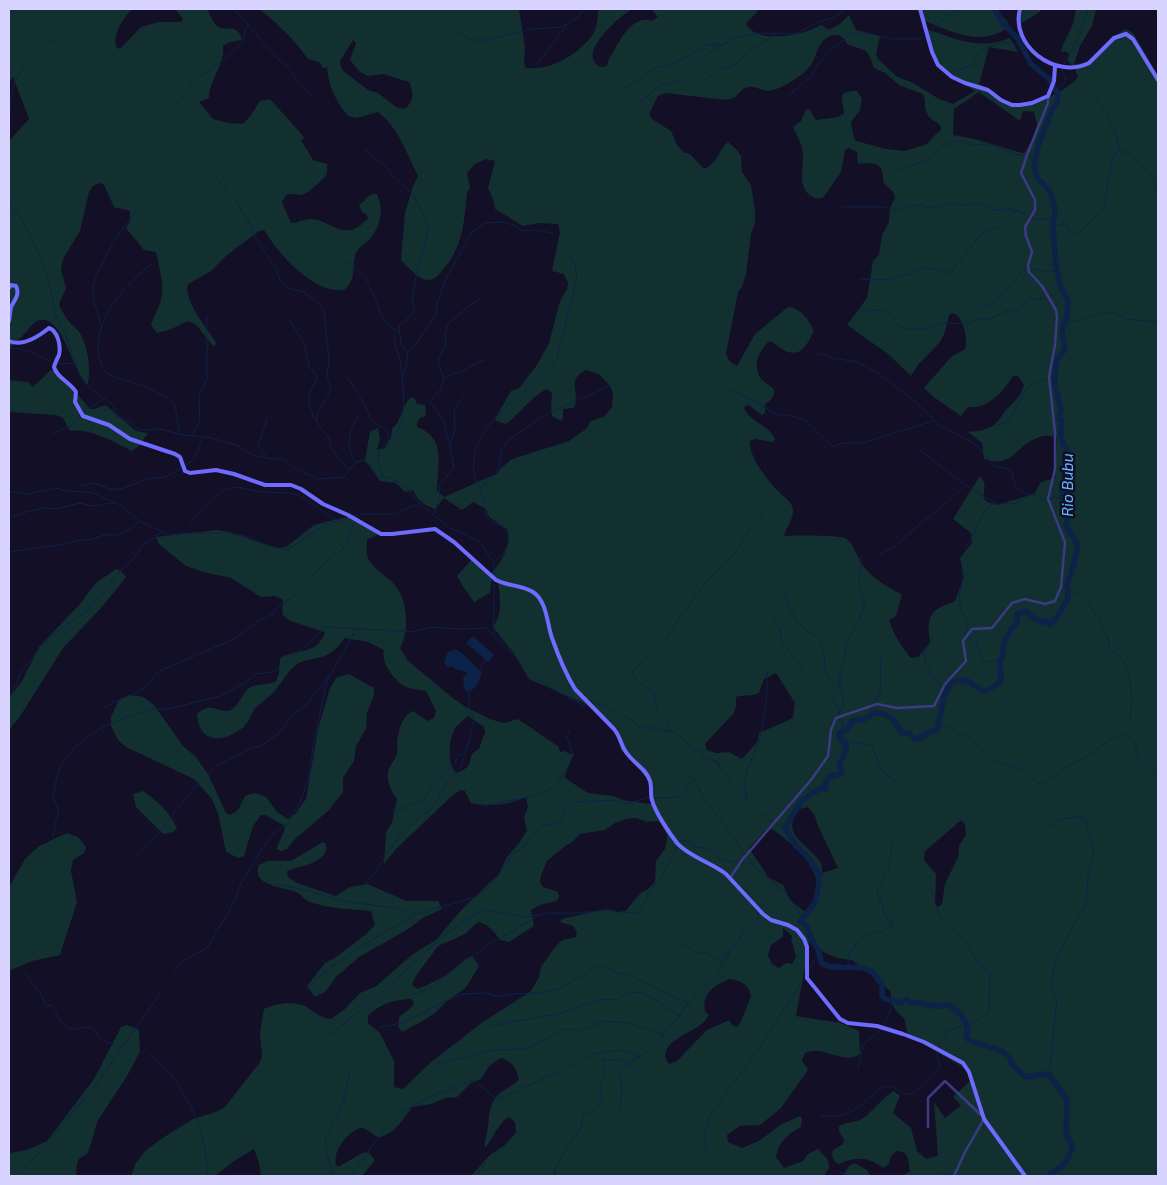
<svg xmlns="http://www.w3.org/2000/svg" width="1167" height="1185" viewBox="0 0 1167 1185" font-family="'Exo 2',sans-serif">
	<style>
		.green { fill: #12302f; fill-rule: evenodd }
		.water { fill: #0c2248 }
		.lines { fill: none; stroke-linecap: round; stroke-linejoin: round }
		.stream { stroke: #0c2248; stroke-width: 1 }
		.river { stroke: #0c2248; stroke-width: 5.5 }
		.street { stroke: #3d3a85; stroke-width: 2.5 }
		.secondary { stroke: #6f6bff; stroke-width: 4 }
		.labels { text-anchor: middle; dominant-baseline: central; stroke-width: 5; stroke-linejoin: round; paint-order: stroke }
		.water-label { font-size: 16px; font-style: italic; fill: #62b6ff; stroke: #130f26 }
	</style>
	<rect width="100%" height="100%" fill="#130f26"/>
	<path class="green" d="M9,9H132C123,19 113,33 116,47L120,49L141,27L158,22H181L183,19L175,9H207C210,14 213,24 218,27C227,32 236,22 242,39C236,42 228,41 223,46C225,65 209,80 209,98L199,102L213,119L228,123L243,124L251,115L260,101L270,99L305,138L301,140L313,160L327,164C327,168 328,172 326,175C324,179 306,195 301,195C295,195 292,193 286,195L282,202L291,223C298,223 304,219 310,219C331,218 343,246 368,218L367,215L362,212L359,205C367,200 367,193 377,194C384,209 381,227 369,240C365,244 359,247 356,253C352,264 356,276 348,286C345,291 340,291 335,290C308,287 277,252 264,230L259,231L226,256L211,271L188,284C183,301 207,327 216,343L215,346L212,345C183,306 194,326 157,333L151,325C153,317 158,311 160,303C166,286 159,269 156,252L144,250L126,228L130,221V211L114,207L104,185L99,183L93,186L89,192L80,231L63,259L61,270L66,288L59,304C62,312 66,318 71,324C74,327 78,330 80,333C88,348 91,368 88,384V385C82,379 78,370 74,362C68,351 56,310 35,322C32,324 30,328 27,331C21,338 14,342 9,350V141L29,119L13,77L9,82Z
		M259,9H519L525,47L524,64L526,68C551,71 582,53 594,32C598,25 597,16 599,9H632C620,16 574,55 601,67L607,66L608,61C617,46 631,13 652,21L658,17L651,9H758C756,16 749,18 746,24C757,45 805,35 821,25L829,30L840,24L849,15L856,30L880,36L876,54L879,60L896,76L913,83L939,99L953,104L975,91C943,68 932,71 924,28C954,38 978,51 1010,38L1018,52L989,47L979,84L994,92L1000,98L1019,107C1040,101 1063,94 1078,77L1075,69L1068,61L1069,54L1065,51L1061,53L1063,45L1073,24L1076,9H1096L1092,26L1080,46L1074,64L1085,63L1093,57L1110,39L1126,29L1133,33L1158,75V1176H902L910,1171C908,1161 910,1152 897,1151L891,1156L889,1164L883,1168C867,1156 856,1157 838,1164C833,1160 831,1156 833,1150L843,1144L844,1140L839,1131V1126C847,1122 856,1123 865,1117C871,1112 888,1093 894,1091L900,1096L893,1113L911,1128L917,1151L926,1159L938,1156L934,1102L945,1118L961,1105L953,1097L970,1081L966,1069L908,1035L904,1018C896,1013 889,1002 891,992C879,981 868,971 854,962C851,959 847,960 843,959C829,956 819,951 810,939L796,1016L841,1023L859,1031L860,1054C842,1066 824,1044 805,1053L802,1060L808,1070L781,1108L760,1125L740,1126L727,1135L728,1142L742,1148L759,1141L780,1125L800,1116L802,1119L801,1127C788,1134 778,1142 776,1157L784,1168L803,1161L808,1154L818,1149L828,1160L829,1168L824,1176H471L490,1155L505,1145L516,1133L515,1122L509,1117C502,1118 491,1141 485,1148C484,1142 486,1139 487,1133C490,1119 487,1107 497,1096C503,1089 514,1086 519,1079C515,1067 513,1062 501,1058L490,1065L481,1079L471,1083L457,1097L445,1098L431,1104L412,1107C404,1118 395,1133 381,1137C374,1139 370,1128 361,1128C349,1129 328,1157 338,1167L362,1153L368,1152L375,1160L362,1176H261L259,1163L254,1149L234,1161L215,1176H131L136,1163L145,1151L161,1139L193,1119L216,1112L225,1107L260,1062L262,1056L260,1033L264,1009C275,1003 294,1001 305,1006C316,1012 316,1017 331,1019L345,1009L360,993L375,987L413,954L436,940L464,907L499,874L507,857L520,842L527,830L524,818L528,807L526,797C510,805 488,807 471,803L465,791L461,790L453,795L396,849L384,864L386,833L392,822L397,799C393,793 388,787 388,778C386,767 395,762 397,753C398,750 397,748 397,745C398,733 401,716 413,711L428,721L434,718L436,711L426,691C419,689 413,690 406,687C395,682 380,662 384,650L368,642L345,638C339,645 334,652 325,656C316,660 305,658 296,665C286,673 280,686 271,695C266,699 261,703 256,707C250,715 249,724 241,729C220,744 199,742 197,714C211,702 214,711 227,711C237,711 242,693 249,688C257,683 267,686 276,681L279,673L280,658C298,648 317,656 325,632C316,629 287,622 283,615C281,611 283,607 283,603L282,599L274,596L261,597L231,578L204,572L186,566L159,544L156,537L217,530L230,532L263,544L280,548L286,547L314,525L354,515L375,532L377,536L367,539C367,544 366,550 367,555C370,567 385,575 393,583C408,597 410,631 400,648L408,661L454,699L466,707L490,719L503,723L518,719L559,747L560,752L564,751L570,754H574L565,775V778L588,793L612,796L627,801L652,804L650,785L647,780L641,771L621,750L618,734L597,709L529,679L515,655L493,627C503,613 500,598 498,582L492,577L490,593L474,602L464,588L457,576L472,559L491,574C502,560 511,548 507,529L489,517L486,509L473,502L462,510L444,498L435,509C424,505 418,501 413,490L405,492L396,483L380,481L365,460L370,432L378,428L380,438L377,450L385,448L391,437L392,429C402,421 401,406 411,397L414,398L417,404L425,405L426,413L425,416L420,418L417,423V427C447,438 437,465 437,490L444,497L498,473L500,469L512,459L569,441L586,429L591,421L605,416L612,407L613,393L610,386L600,375L586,370C565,381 581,392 574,408L563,409V418L561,421L552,416L551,408L552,393L547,389C537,392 519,413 509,422L505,424L497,421L495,419L511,391L519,388L537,365L549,343L560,301L567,289L568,283L564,274L552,271L560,232L558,224L540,223L523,226L495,209L493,199L488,188L495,161L486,159L475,164L467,173L470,188L467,193C464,224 463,248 441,272C438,276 434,280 428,280C419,280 407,266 401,260L405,213L413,186L418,176C407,154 398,127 378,112L357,118L348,116C336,102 328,85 327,67L323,68L319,62L308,59C294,39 278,24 259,9ZM832,35C841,35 843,36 847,44L866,51L870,57L874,68L885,73L899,85L923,94C927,101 923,108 928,115C932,123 941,120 941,130L935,135L927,144L905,151L886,149L856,141L854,138L851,122L860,110L862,99L857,91C834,91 844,100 844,114L838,117L816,120L809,109L806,110L801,121L793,127C797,136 802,144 803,154C804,168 797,187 811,196C815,199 818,199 823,198L841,172L845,150L849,148L857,152L858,164C875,162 884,162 883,182L894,193L895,198L890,208L889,222L882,235L879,255L873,261L867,298L847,325L888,354L911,376L918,365L940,342L945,332L949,315L952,313L957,315C964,323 968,338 965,349L951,357L924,388L935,398L961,416L968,407C988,409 1003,392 1013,376H1018L1024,385C1021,397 1013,402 1005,411C1003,414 1001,418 998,421C991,430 979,431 968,432L982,443L984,459C1014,469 1014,446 1037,438C1043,435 1050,436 1057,437L1055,478L1041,482L1034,494L997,505L987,502L983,497C985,489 986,482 980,476L953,519L971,533L972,543L960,558L964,577L955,601C950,604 944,605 939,608C926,615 928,630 930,642L918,657L911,658C901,646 894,635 889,620L896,616L902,594C887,588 871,577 862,564C856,556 854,543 845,538C839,535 793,535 784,536C786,528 793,520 793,511C793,501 783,497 777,490C767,480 748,455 750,441L755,439L773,442L775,439C767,423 753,424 744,409L746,405L750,406L762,415L765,413V404C770,401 775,397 774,390C770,385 763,382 760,377C752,363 760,351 769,341C774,342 777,346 782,349C800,360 807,345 814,331C809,320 801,308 788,307L755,334L737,366L730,362L726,354L738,292L742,287L746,274L751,234L755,223V211L751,185L742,172L741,156L737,150L728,142C716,153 720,161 704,169L690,154L683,152L677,145L671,131L652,119L649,114L658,96L665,93L726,100C729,99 731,99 734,98C739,94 741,88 749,87C755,86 762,91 768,91C778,91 798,78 806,71C819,59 814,42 832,35ZM353,40L356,43L350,60L360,72L368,76L383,74L409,82C414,92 414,103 404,109L396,107L378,93L368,90L342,70L340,61ZM979,92L1020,121L1023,111L1034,112L1037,124L1032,140L1025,152L1022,153L975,139L953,135L954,109ZM776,673L795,703L793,718L759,733L758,741L742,759L729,752L716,753L707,750L705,744L734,713L736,706V697C743,694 751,697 759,693L764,679ZM468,716L484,727L485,732L479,749C464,755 478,766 456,773C447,764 448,738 456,727C459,723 464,720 468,716ZM808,807L814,814L819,828L838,868L822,873C822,869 822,865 820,862C813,849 787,838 793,820C795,816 798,812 800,809ZM636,818L647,822L659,821L667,835V839L665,849L656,861L655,882L647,890L642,892L635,899L626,911L617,912L605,909L562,919L560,922L573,926L577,932L576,937L562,940L555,947L541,967L539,977L531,991L480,1024L430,1063L403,1089L394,1087V1061L380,1033L368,1023V1016C379,1004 396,999 412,999L414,1005L399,1017L398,1027L402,1032L421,1022L435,1013L448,1000L463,990L467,986L479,966L472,956C463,959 458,967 450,972C441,979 429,984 418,989L414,987L412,984L416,976L438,946L465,934L478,922C489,925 494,931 500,940L509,942L534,926L531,910L540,905L557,901L559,896L558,892L543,887L540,882L541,875L547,861L564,847L573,841L580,834L605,830L615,823L626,819ZM962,821L965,825L966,835L959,846L958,857L945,884L942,904L938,907L935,903L936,874L924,860L925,851L959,822ZM769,827C798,847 835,878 809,915L790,900L783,885L769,878L749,848ZM783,928L792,936L791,939L796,956L792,964L786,963L779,968L772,964L768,955L771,945L783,937ZM730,979C742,981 748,984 751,996L740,1024L736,1027L732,1025L729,1020L707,1030L677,1061L669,1064L665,1057C665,1035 701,1034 709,1014L706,1013C699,995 716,984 730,979Z
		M920,9H995L1007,21L1010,27C1004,30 998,34 992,35C970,42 943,28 922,20Z
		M1019,9H1043L1032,17L1019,24Z
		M51,370H56L90,409H94L106,405L136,431L148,433L139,446L132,451C113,442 91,428 70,431L63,418L56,415L9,412V380L28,382L33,387Z
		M116,569L121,571L126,577L102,607L63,648L19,718L9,730V697L21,683L39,647L79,605L96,583Z
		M349,674L374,688V695L367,713L366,729L356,746L354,761L343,778V792L329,810L295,839L287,849L281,851L277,849C278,841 284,835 285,826L265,815H261L253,826L244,856L238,858L226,852L218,813L212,799L194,779L126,747L118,740L111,726V717L119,700L129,695L139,696L145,698L154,705L183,746L195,756L208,774L226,813L230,815L238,810L245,796L250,794L256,793L266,797L277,812L288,819L295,814L306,799L318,729L325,705L330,688L337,677Z
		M143,791C156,800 172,814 177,829L173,832L163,834L136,807L133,794Z
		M67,833L78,837L86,847L84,853L73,860L71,871L77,902L60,955L32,961L9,971V887L25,859L39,846Z
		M323,842L326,844C330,863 299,866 287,871L288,877L297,883L336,896L350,887L367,884L407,901H438L442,909L421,919L410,928L359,957L336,977L325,992L315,997L307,986L325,963L336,957L365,935L375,925L371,911C351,909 330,909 310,902C304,900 300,893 294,891C281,887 251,885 259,865L267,861H291Z
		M127,1025L139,1030L140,1052L127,1076L98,1120L88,1153L79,1159L77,1163L76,1176H9V1153L27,1150L47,1141L94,1079L121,1027Z
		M855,1163L867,1170L870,1175L875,1176H844L843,1175L850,1165Z"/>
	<path class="water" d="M473,636L494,655L488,662L466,643Z
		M455,649L464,655L482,673C478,681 476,692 466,691L464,687L463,678L468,673L455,669L453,667H447L444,662L448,652Z"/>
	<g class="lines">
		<path class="stream" d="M234,9L267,47L278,59L287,66L299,82L313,97
			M811,9V10
			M454,29L472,40H487L531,29L561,27L577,18L584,9
			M929,33L938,23L958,9
			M1064,65L1080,35L1088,9
			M536,66L567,24
			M952,72L972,65L978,54L987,47L1003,42L1014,45L1019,44
			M702,82L718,71L736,64L751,50L776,34
			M620,89C638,84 640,76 654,69C663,65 672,64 681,60C695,54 703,41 720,45
			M1057,90L1066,81L1062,69
			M787,97L812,75L819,63L830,51L851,34L867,33L891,39H920L922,37
			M640,102L647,97L660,85L680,81L707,54L735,38L758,33L791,34L800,32L816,23L835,17L846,9
			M173,107L196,79L216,66L236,49L242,42L247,26
			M9,113C11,105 11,97 13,89C18,67 37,50 56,39
			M364,148L370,155L384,165L393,176L413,194L429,227L418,267L412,299L415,311L399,326L401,343L408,353
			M1120,151C1138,153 1149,175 1158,188
			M1029,154L1034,163
			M900,170L926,160L941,147L955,141H961L972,145L988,144L1019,155H1024L1026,153
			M211,171L235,200L248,220L258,242L274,265L282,284L290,289L304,292L318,303L324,311L329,359L327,376L331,390L317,414V421
			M9,204C27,221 42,259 49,283C52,293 53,303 55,313C57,320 62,326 65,334C71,348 74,363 81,377C89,391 105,396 115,408V411
			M841,207H883L896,210L907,206L921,205L926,207H937L953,203L962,205L982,204L992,210L1010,209L1018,211L1028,217
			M299,217C314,230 327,244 341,258C350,266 361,271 367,281C378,298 378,323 399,332
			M1032,218C1040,221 1047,217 1054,219
			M1053,226L1065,223L1070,232L1075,234L1083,230L1104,206L1113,156L1119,150C1118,132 1100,95 1083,86
			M152,264C125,283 89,325 100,360C102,364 102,370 107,373C119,380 133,382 146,387C152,390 167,398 173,402L175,406L180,434
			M1030,269H1036L1045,272L1057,271
			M860,279L888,280L910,274L924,268L939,270L950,273L984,231L999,228L1015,211
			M1049,296L1064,291
			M984,307L1002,296L1022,271L1027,269
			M858,311L884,310L887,311L897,324L907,329H925L946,323L968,324L980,319H991L1006,311L1019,310L1028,299H1040L1045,297
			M289,320L304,342L309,367L317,375C316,383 309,391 309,399C308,411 321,430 329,438L330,446L346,467L350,468
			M1065,324L1102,313H1114L1128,319L1158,322
			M101,325C99,313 91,299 93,287C94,280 98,272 101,266C119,226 149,196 181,168
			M9,349C23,345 39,357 52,362
			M818,353L832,358L858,362L878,373L916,402L939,425L975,444L994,466L1008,469L1012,473L1015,486L1028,495
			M58,363L76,364
			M1052,376H1055
			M402,377L406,368L408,353L417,343L436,314L437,303L445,280L472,232L485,223L501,222L514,225L522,231L535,230L553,233
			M445,377L467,369L478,362L485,360
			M348,378L365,405L371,420L386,430L389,438
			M729,390L746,397L778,415H788L805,420L833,447C843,440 854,445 866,442L933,421
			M83,412L105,398
			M98,419L104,411L110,409L116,416L132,423L139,430L159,429L184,435L211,438L237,445L254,456L283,460L289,463L293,468L318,479L344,477L356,462L363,460L369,464L377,476L388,477L404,485L420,504L450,528L479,541L494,564V576
			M998,425L1010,420L1023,394L1032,384L1043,380L1048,377
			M89,432L94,424
			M53,433L71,426L80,414
			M193,436L200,420L199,396L207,379V354L208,348L206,341L207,317
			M450,445L443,420L430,401L440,390L444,379L438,361L446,344L445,334L448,324L470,305L482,298
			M920,450L965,485L996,504L1016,503L1025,497L1032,494L1046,500
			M266,457L258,444L267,419
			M356,462C344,447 350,431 358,415
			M185,466L194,459L203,438
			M383,477L378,466L379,453L378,451C384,444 395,437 399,429C407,415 403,373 399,357C397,348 392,340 395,331
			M78,486L95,483L109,489H121L147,479L165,477L183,467
			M480,488L497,473L502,449L509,440L543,416L611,385
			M9,491L28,494L56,488L66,491L91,492L120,505L141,522L169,535L189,533H228L249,537L270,546L287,550L325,525L348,517
			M1050,499L1055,497L1063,499
			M434,514L440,497L439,485L454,468L450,447L455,429L454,410L465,394
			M354,516L365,514H393L418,504
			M9,518L26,512L45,508L54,509L80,503L93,506L113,503
			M190,524C197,514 217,490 230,488C241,486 253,491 264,492C277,493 290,491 302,497C315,503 323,515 338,520
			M965,548C976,533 979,515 993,502
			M9,552L65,544L80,540H90L104,535H118L132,528L139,522
			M878,555L897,545L924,520L931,516L965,486
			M494,563C503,555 517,539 503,527C498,523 491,524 487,517C485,512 485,505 483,499C479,486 471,472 474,458C479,422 515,402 540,378C546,371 553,366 557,358L577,278L575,264L569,253
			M962,569C965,582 956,596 961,609C964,617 971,624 964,634L976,643L982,659L988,662L1000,659
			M781,588C788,600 791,615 801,626C807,633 817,634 821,643C830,664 816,670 840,687
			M1067,589C1073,591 1080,594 1085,599C1094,609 1109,635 1110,649C1116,653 1123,658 1126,666C1131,681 1134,705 1129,721
			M770,612L780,630L782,642L805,673L830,695L836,704L845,730
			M494,634V580
			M931,640L924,653L925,661L932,675L941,687H949
			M479,671L485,660
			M9,696L18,681L21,671L51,636L87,611L120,571L130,563L143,545L161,533
			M589,700C599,705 611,709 621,716C628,716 635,722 639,727L642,726L677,733L694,750L701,751L706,759L717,761C725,781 765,821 785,828
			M102,708L139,691L146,686L159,671L232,640L259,621L273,614L279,606L298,593L327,560L343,549L355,522
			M839,713L844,704L839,679L845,658L846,643L860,618L864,606V599L858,586L861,570L860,556
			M870,715L875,698L880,695L881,656
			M938,721L973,741L992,758L1004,765L1019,768L1041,785L1068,766L1081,760L1111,739L1122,733L1135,743L1138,758L1153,773
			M670,732L669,724L657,710L654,694L632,676L633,671L666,641L680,617L708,580L732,557L739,548L750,528L775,499
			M844,741L871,745L883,772L917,798
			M747,800C740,774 751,764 759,741C765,719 768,694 767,672
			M483,806L534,796L554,787L559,782L571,761L572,752L567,737L570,730
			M391,812L404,808L425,799L435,782L454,765L459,755L464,754
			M1046,829C1058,818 1068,817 1085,817L1094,854L1088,876L1086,903L1058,954L1051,980L1053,991L1057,1000L1049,1075
			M53,838L55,824L59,813L53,795L57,777L62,763L76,746L87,737L103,727L132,715L154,709H169L220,696L248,681L256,674L271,672L278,669L327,627L413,632L431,627L462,629L486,628L542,683L583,705L586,704
			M138,855L157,836L176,810L197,785L217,766L252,748L261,746L280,732L293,715L307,704L329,676
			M281,885L302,889L343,901L401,909L414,913
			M931,889L939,915L946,924L964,940L976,960L990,972L989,1011L967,1028
			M356,894L376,871L402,832L421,815L431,810L438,800L443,788L461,766L470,738L474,722L469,705V692
			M760,908L779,888
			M673,939L699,953H707L720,962L724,956L735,947L744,931L758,919V912
			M847,968L850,953L858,941L874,932H882L893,926L884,914L883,907L877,892L889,867L892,844
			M809,970L819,953
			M24,972L42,996L45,1005L48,1006L51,1005C58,1013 59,1029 76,1029C81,1028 86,1026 91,1028C97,1030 96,1033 99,1037C104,1042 114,1044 121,1048
			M173,972L183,961L208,947L216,931L228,914L237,895L241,883L252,866L260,851L275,832L289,823L292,814L299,805L309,777L314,741L327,681L356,630
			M305,991L321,975L355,950L416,914L476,897L493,883L513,853L523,847L536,832L545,825L560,822L567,807L572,802L618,800L627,804L645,798H668L680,796L694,778L702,795L752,863L758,870L786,893L802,917
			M412,995L432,987L488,945L538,916
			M489,1026L558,1014L598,1000L617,999L629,992L640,993L651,997L679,1016
			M381,1027L402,1023L445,1001L462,994L487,993L497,997L512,994L540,993L559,989L600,964C610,972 626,974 639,980C656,987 671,997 689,1003
			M322,1041L372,1001L447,933L476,914L488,910L525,917L550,913H579L608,910H613L619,914L628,912L636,913L640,910L652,887L657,883L673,857L676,851V846L681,840L693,843L694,847L709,848L719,859L742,864L752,863
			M150,1054C157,1063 166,1067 172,1076C188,1097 200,1124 205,1149C206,1158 207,1167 208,1176
			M436,1064L494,1050L525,1049L545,1040L561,1030L568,1029L579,1031L604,1021L628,1023L639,1027L664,1034
			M858,1068L863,1045C880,1030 889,1025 892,1000
			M620,1109L622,1087L619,1073L625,1066L645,1053L661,1038L700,989L716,977L730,952
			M402,1112L436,1094L474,1080L495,1098L499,1099L556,1073L593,1054L618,1050L629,1052L640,1057
			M820,1115C845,1119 851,1113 869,1098C873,1094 880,1088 885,1087C897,1084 903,1099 914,1093L940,1067L936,1052L946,1033L966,1023
			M705,1147V1131L710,1115L758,1050L805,976
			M838,1171L849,1176
			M19,1176L98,1082L159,995
			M334,1176L327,1154L325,1140L344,1100L350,1070
			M350,1176L373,1145L387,1128
			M477,1176L485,1163
			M554,1176L555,1169L563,1154L581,1128L583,1116L602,1103L600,1085L604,1076L603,1060H621L627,1064
			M937,1176L942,1173L958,1176"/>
		<path class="river" d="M995,9L1001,21L1018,39L1031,64L1049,79L1058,94L1057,103L1051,112L1038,146L1034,167L1038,179L1050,191L1055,208L1053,226L1056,266L1060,284L1068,302L1067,316L1062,331L1065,349L1057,360L1055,369V387L1061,409L1059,419L1062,421C1061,432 1059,442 1067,449L1064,459L1066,472L1062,495L1067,521L1066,526L1078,545L1071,575L1067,584L1068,599C1061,607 1059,618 1050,625L1047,621L1041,622L1030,616L1027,611L1017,614V622L1011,629L1003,645V654L1000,662L1001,681L993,688L984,691L966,680L952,682L945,694L937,729L935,731L926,733L925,736L915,739L908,733H902L892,718L881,713H874L865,719L852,721L848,729L840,732C836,739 846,741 847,747L839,766L842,773L829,777L825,784L826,789L821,788L802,800L785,828L796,846L808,857L820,875L816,901L800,922L807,926C808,936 812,939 817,948C820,952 820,959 822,964C837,971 854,964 869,970C877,973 876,980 882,984V996L885,999L901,1003L907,999L911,1003L920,1002C930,1008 938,1006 949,1005C959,1012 971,1022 966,1036L970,1041L1002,1051L1010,1058L1011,1063L1026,1077L1042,1074L1049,1075L1067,1099L1066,1134L1073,1147L1065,1163L1049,1176"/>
		<path class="street" d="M730,878L742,860L811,780L828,756L831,730L836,718L877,704L897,708L934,706L945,684L966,661L963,641L972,629L992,628L1012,603L1025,599L1045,604L1055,601L1061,587L1065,542L1048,499L1055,469V432L1049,377L1055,345L1057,317L1056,310L1042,286L1029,272L1028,265L1032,252L1026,236L1025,227L1035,210V200L1021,173L1027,155L1048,103V96
			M928,1127V1098L945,1081L981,1115
			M954,1176L965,1152L984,1119"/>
		<path class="secondary" d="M920,9L932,52L938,65L952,77L965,83L988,90L1001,100L1012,105H1020L1032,103L1048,96L1054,81L1055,66
			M1020,9C1010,45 1055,80 1089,63L1114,38L1126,34L1133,39L1158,80
			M9,288L11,285L16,286C20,295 15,299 11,307C10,311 10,317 9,321
			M9,341C23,347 38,337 49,328C58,331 61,346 59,355C57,359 55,363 54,367C57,378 70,382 76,392L75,402L83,416L109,425L130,439L175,454L180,457L185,471L190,473L216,470L234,474L265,485H291L301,489L323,504L348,515L381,534H392L435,529L454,542L496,580C507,586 522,585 533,592C547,601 547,624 552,638C558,655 565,673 575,689L614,729C620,736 621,745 626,752C633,763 647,769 650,781C652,787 650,794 652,800C655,812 670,834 677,843C688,856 712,863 726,874L763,914L771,920L788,925L797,930L804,939L807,947V978L840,1019L848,1023L877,1026L903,1034L924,1042L963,1063L969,1072L984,1119L1025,1176"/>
	</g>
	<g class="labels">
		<g class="water-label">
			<text transform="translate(1066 485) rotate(-90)">Rio Bubu</text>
		</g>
	</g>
	<rect width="1167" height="1185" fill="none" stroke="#d9d4ff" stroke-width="20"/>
</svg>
